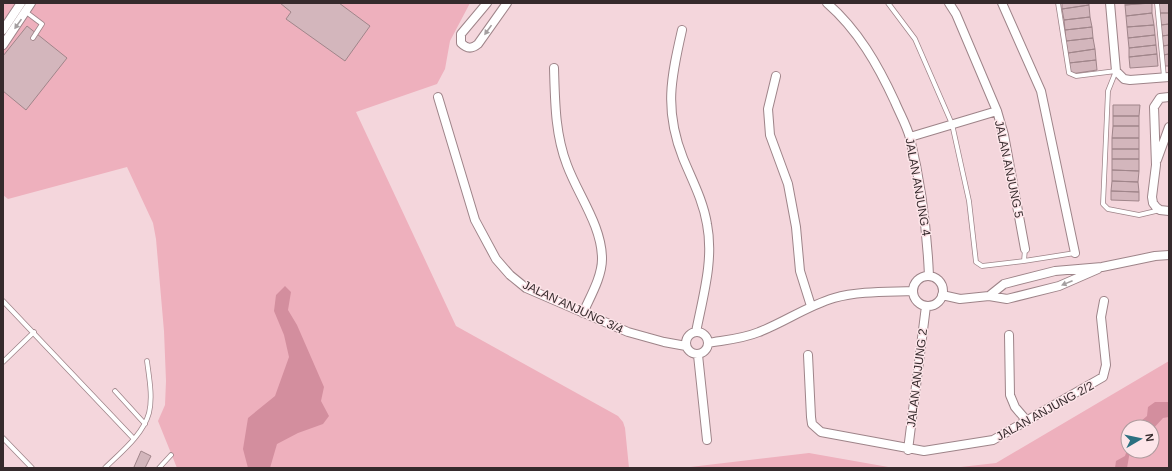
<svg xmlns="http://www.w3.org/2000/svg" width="1172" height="471" viewBox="0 0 1172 471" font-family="Arial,sans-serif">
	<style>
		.green { fill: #eeb0bd; fill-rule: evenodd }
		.water { fill: #d38e9e }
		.building { fill: #d3b6bc; stroke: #a0858a }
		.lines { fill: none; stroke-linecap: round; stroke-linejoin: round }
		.lane-casing { stroke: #9e8489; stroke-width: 5.5 }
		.street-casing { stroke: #9e8489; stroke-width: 10 }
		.lane { stroke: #fff; stroke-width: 4 }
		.street { stroke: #fff; stroke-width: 8 }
		.oneway { fill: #a49fa0 }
		.labels { text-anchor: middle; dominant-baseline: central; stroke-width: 3; stroke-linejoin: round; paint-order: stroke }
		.street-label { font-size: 12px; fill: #352a2c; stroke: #fde5e9 }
	</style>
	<rect width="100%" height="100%" fill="#f4d6dc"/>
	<path class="green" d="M3,3H470L450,41L445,69L437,84L356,112L456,326L618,416L623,422L625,428L629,468H177L158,421L165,405L166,381L164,331L156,239L153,223L127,167L8,199L3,195Z
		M1169,361V468H952L996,463ZM1128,427H1152V451H1128Z
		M809,453L894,468H682Z"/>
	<path class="water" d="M285,286L291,292L288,310L297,325L324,387L321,401L329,416L323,424L298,433L277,444L270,468H248L243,449L248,418L275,396L289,357L284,335L274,311L276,295Z
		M1155,402H1169V417L1163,418L1152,430V427H1134L1147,416L1148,407Z
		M1128,431V451H1130L1127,468H1115L1116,461L1125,456L1127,450L1124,436Z"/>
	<path class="building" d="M280,3H339L370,26L345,61L286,19L291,12Z
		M1062,3H1089V5L1062,9Z
		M1125,3H1148L1125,5Z
		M1152,3V13L1126,16L1125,5Z
		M1159,3H1169V13H1160Z
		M1089,5L1090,17L1064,20L1062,9Z
		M1152,13L1154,25L1127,27L1126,16Z
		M1160,13H1169V24L1161,25Z
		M1090,17L1092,27L1065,30L1064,20Z
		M1169,24V35L1162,36L1161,25Z
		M1154,25L1155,35L1128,38L1127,27Z
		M27,26L67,58L26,110L3,91V56Z
		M1092,27L1093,38L1066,41L1065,30Z
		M1155,35L1156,45L1129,48L1128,38Z
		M1169,35V45L1163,46L1162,36Z
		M1093,38L1095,49L1068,53L1066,41Z
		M1156,45L1157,54L1129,57V48Z
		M1169,45V54L1163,55V46Z
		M1095,49L1096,60L1069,63L1068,53Z
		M1157,54L1158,66L1130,68L1129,57Z
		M1169,54V66H1164L1163,55Z
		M1096,60L1097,70L1071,74L1069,63Z
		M1113,105H1140L1139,116H1113Z
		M1113,116H1139V126H1113Z
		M1113,126H1139V138H1112Z
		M1112,138H1139V149H1112Z
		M1112,149H1139V159H1112Z
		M1112,159H1139V171L1112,170Z
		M1112,170L1139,171L1138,182L1112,181Z
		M1112,181L1138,182L1139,192L1111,191Z
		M1111,191L1139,192V201L1111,200Z
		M141,451L151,456L145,468H136L134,467Z"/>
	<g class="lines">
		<defs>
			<path id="lane" d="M888,3L915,39L952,124L969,201L976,262L982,266L1024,261L1025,249
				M1058,3L1069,73L1076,76L1116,71
				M1157,3L1164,77
				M26,12L42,24L33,38
				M1116,71L1108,91L1103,204L1108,209L1139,215L1160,210
				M1024,261L1075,253
				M3,301L133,438
				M3,362L34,332
				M115,391L145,424
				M3,438L32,468
				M105,468C120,453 143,435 149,413C153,397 149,377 147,361
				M159,468L171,455"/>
			<path id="street" d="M487,3L461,34V43C467,49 472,49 478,44L507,3
				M827,3C858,30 878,65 895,102C900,114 907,126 910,138C921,183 927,230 929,276
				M949,3L956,14L997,111L1004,135L1025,249
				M1002,3L1041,91L1075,253
				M1110,3L1116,71L1124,79L1130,80L1169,77
				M3,30L21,3
				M682,30C671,78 664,110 683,158C692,180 703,200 707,224C714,260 703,296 696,332
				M3,45L31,3
				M554,68C555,101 555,134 567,165C578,195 602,226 602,259C602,277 590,297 583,313
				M776,76L768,109L770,135L788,184L796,227L800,271L811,306
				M438,97L475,220L496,259L510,275L526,288L628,332L664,342L686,346
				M1169,97L1160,98L1154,107L1156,165L1152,197L1153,203L1156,207L1160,210L1169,211
				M910,137L997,111
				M1157,160L1169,127
				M913 291a15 15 0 1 1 30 0a15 15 0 1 1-30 0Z
				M942,295L960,299L989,296L1007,299L1059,286L1098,269
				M989,296L1004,284L1055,271L1102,267L1155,256L1169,255
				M686 343a11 11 0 1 1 22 0a11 11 0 1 1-22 0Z
				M1009,335L1010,395L1015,407L1027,421
				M708,343C725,340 742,339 759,332C785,322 807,306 834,298C859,291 887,292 913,291
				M698,355L707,440
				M808,355L811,417L812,424L821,432L924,451L993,440L1103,377L1106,365L1101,317L1104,301
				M908,450L926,306"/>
		</defs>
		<use href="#lane" class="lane-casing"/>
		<use href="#street" class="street-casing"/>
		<use href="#lane" class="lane"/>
		<use href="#street" class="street"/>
	</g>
	<defs><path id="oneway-solid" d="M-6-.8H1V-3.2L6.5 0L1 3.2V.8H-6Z"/></defs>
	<g class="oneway">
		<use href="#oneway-solid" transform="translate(18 24) rotate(125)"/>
		<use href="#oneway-solid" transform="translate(488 30) rotate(126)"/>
		<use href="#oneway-solid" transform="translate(1067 283) rotate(158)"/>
	</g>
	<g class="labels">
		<g class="street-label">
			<text transform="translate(1009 169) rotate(78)">JALAN ANJUNG 5</text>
			<text transform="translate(918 187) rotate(80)">JALAN ANJUNG 4</text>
			<text transform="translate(573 307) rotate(25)">JALAN ANJUNG 3/4</text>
			<text transform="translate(917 378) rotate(-83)">JALAN ANJUNG 2</text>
			<text transform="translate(1045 411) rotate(-29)">JALAN ANJUNG 2/2</text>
		</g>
	</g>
	<rect width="1172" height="471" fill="none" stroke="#352a2c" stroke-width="8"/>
	<g transform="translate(1140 439) rotate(81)"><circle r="19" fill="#fde5e9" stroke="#ad9a9d"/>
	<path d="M0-3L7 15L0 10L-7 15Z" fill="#2b7080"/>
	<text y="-6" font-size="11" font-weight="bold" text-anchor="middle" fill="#352a2c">N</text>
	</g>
</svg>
